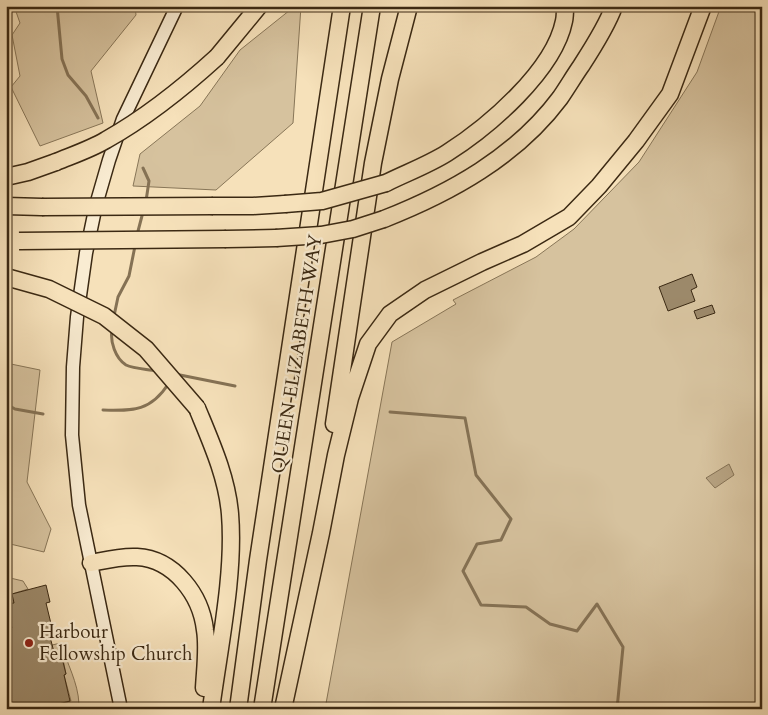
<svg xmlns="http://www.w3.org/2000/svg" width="768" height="715" viewBox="0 0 768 715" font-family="Cardo,serif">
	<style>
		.green { fill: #d6c29e; stroke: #887658 }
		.water { fill: #b6a281; stroke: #857255 }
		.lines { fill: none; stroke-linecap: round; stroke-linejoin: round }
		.stream { stroke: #857255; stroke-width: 3 }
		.building { fill: #9c896a; stroke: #3b2913 }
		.secondary-casing { stroke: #3b2913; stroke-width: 15 }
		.highway-casing { stroke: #3b2913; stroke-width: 19 }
		.secondary { stroke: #f9ecd2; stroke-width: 12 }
		.highway { stroke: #f6e1ba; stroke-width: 16 }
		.highway-bridge-casing { stroke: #3b2913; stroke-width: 19; stroke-linecap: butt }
		.highway-bridge { stroke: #f6e1ba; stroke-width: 16 }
		.poi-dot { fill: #8f2418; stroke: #f9ecd2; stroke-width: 2 }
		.labels { text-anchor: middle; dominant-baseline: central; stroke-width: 4.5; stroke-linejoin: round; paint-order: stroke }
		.street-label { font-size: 19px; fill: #3b2913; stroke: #f9ecd2 }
		.poi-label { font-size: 19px; fill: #3b2913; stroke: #f9ecd2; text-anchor: start }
	</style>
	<rect width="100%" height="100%" fill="#f6e1ba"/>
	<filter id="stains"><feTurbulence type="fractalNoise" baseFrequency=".004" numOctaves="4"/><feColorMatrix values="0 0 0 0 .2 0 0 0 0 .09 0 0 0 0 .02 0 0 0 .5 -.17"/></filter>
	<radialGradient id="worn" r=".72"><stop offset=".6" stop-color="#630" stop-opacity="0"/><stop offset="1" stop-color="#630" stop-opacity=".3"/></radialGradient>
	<path class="green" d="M14,6H135L136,15L91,71L103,123L40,146L11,87L20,76L12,35L20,23Z
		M295,6H301L293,123L216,190L133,186L140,154L200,106L240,50Z
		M721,6H762V709H325L392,342L456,304L453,300L536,257L574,229L639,162L697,72Z
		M6,363L40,370L27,482L51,529L44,552L6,543Z
		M6,577L23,581L28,589L12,594L14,603L6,605Z
		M61,643C67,664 78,682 79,704L76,709H40L71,701L64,675L66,674L62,654L54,655L52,645Z"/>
	<path class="water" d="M729,464L734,475L715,488L706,478Z"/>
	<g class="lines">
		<path class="stream" d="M57,6L62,59L68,75L86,96L98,118
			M143,168L149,181L146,201
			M137,235L143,212
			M114,316L118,297L129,276L135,246
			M112,330C110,341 115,358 126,365C134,369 147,369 157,371
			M175,374L235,386
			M6,404L15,409L43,414
			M103,410C134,411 151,411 169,383
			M390,412L465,418L476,475L511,519L501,540L477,544L463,571L481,605L526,607L550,624L577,631L597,604L623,647L617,709"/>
	</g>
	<path class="building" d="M692,274L697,287L691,290L695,301L668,311L659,287Z
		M712,305L715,313L697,319L694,311Z
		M46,585L50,602L46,603L53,632L49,633L55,656L61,654L66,674L64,675L70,701L39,709H6V629L12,628L6,604L14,603L12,594Z"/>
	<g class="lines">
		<defs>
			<path id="secondary" d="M121,709L79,505L72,435L73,367L77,317L86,253L96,205L109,160L123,119L177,6"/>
			<path id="highway" d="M217,57L259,6
				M6,177L28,172L56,162
				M386,183C406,173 428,165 447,153C488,127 554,71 564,21C565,17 565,11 565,6
				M6,206L42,207
				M213,206H253L285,204
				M384,219C450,193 516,157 560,98C567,88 574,76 581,66C592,49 607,26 614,6
				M226,239L276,238
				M197,408C211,442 227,477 230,514C235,574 219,648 211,709
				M334,424L373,163L390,79L409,6
				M91,563C106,560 121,556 137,557C174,559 201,595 205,630C208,648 205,669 204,688
				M238,709L258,560L342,6
				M262,709L372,6
				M283,709L321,533L336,455L350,398L368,344L390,314L425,290L482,262L523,244L569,217L599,186L636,141L670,94L703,6"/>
		</defs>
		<use href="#secondary" class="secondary-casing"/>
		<use href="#highway" class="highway-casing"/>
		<use href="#secondary" class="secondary"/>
		<use href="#highway" class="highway"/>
		<defs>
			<path id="highway-bridge" d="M56,162C73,155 91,149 106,140C147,117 183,88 217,57
				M285,204L322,201L386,183
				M42,207L213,206
				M276,238L321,235L353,229L384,219
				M19,241L226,239
				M6,277L49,289L104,316L146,349L197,408"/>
		</defs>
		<use href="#highway-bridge" class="highway-bridge-casing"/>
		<use href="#highway-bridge" class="highway-bridge"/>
	</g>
	<circle class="poi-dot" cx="29" cy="643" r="5"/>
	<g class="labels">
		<g class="street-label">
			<text transform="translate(297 354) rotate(-81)">QUEEN ELIZABETH WAY</text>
		</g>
		<g class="poi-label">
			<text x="39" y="632">Harbour<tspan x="39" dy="22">Fellowship Church</tspan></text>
		</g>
	</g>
	<rect width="768" height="715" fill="none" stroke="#f6e1ba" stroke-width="25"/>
	<rect x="8" y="8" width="753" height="700" fill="none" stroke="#3b2913" stroke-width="2.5"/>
	<rect x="12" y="12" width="743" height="690" fill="none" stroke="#3b2913"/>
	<rect width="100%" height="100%" filter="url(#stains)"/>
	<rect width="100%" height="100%" fill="url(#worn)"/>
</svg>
